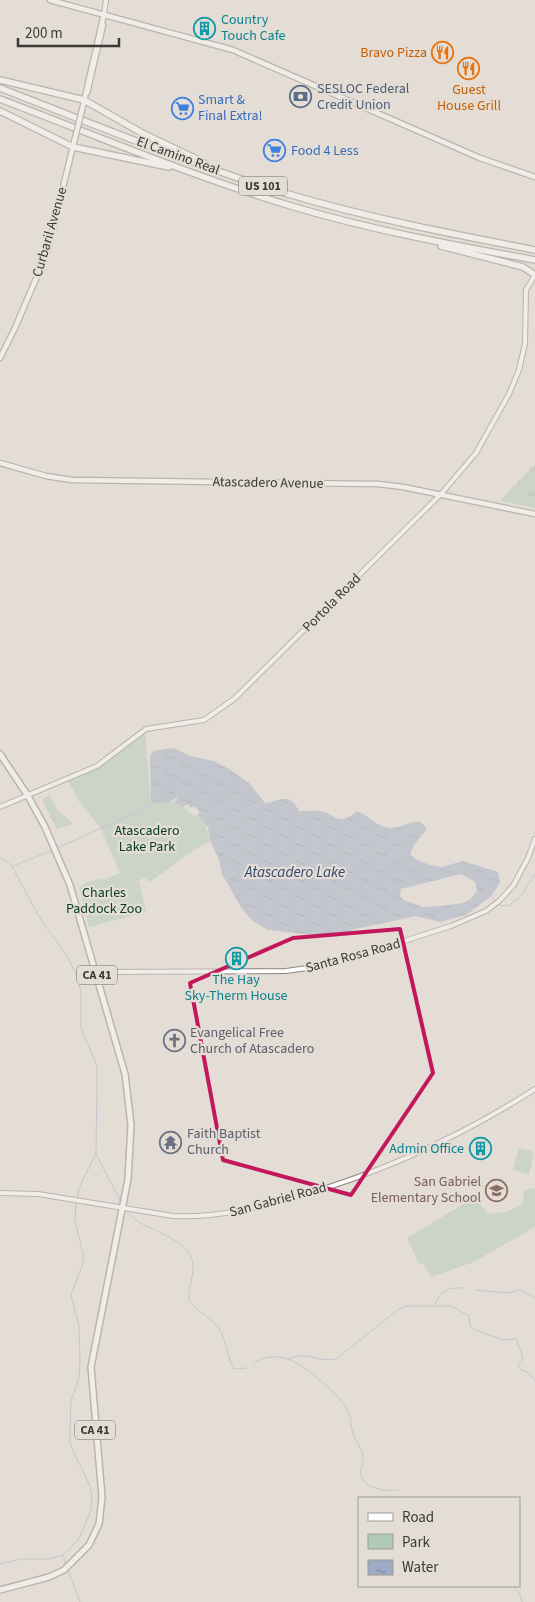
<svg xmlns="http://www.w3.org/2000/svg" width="535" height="1602" viewBox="0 0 535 1602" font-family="'Source Sans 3',sans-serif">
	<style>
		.grass { fill: url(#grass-tufts) }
		.park { fill: #afcbb8 }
		.water { fill: url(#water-ripples); fill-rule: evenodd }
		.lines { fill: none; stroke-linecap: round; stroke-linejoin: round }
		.stream { stroke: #9dabc5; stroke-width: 1 }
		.tertiary-casing { stroke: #8a847d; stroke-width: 6 }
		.secondary-casing { stroke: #8a847d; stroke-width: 7 }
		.primary-casing { stroke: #8a847d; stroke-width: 8 }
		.motorway-casing { stroke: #8a847d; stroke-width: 8 }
		.tertiary { stroke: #fff; stroke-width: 4 }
		.secondary { stroke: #fff; stroke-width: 4.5 }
		.primary { stroke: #fff; stroke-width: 5 }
		.motorway { stroke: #fff; stroke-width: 5.5 }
		.secondary-bridge-casing { stroke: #8a847d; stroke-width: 7; stroke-linecap: butt }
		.secondary-bridge { stroke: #fff; stroke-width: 4.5 }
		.marked { fill: none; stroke: #c2185b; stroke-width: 4; stroke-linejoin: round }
		.labels { text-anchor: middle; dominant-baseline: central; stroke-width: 4.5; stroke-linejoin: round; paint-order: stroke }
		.shield { fill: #e3ddd5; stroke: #6d6a66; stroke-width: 1 }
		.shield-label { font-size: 12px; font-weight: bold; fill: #3b3936 }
		.culture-label { font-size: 14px; fill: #0d838f; stroke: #e3ddd5; text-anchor: start }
		.food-label { font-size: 14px; fill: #c56008; stroke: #e3ddd5; text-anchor: end }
		.service-label { font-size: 14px; fill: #4e5e75; stroke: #e3ddd5; text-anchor: start }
		.shop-label { font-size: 14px; fill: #366cbe; stroke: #e3ddd5; text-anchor: start }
		.street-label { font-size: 14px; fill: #3b3936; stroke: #e3ddd5 }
		.park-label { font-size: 14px; fill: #083c21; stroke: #e3ddd5 }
		.worship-label { font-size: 14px; fill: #5b616d; stroke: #e3ddd5; text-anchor: start }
		.education-label { font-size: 14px; fill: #785e54; stroke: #e3ddd5; text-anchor: end }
		.water-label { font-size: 15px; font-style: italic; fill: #33476e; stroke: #e3ddd5 }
	</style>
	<defs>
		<pattern id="grass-tufts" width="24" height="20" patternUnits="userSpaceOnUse" patternTransform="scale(1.25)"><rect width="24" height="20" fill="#afcbb8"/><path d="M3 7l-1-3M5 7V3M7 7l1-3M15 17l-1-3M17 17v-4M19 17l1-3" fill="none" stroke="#90a696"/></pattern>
		<pattern id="water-ripples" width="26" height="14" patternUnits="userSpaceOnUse" patternTransform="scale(1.25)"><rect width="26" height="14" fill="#9dabc5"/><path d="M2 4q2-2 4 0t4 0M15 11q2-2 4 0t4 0" fill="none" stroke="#818ca1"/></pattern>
	</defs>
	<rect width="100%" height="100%" fill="#e3ddd5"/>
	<path class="grass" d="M535,464V508L500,501Z
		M50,795L57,810L74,824L57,829L43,802V799Z"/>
	<path class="park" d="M145,730L151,802L168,804L174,801L195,816L198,815L205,822L210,841C188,852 170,869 149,882L145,878L122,886L139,881L146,912L89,927L79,888C86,879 98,880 108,878C112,877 116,874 120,873L101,829L78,800L69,782L63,781L107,761Z
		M519,1148L534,1152L529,1175L513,1170Z
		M535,1188V1227L474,1262L431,1277L423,1263L419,1264L407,1238L465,1203L479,1202L488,1214L507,1212L523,1203L524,1190Z"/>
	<path class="water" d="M174,748L190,756L214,761L229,769L249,783L265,803C281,801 289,791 299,811C306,812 313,810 320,811C337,814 337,828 357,811C370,816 377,828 392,828C407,828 417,813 427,829L414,845L410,854L417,860L430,865L442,867L463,861L498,872L500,883L491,896L466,915L440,922L416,916L356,929L331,937L268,930L253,921L242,909L222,874L219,859L210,841L208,827L198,815L199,811L194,806L192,808L186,804L183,808L175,802L178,796L168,804L152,802L151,800L150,756L153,751ZM461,874L475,882L477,890L471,899L463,903L442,906L423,907L404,900L400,896L401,889Z"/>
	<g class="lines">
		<path class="stream" d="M57,848L142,810L152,802
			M0,857L12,866L38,915L67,956L78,978L81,994V1028L97,1066V1080L96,1153L79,1188L77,1199
			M13,866L53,850
			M491,896L500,905L508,906L521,896L535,874
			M96,1154L122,1204
			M125,1209C141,1231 169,1230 187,1251C200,1265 188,1283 189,1299C190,1307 211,1317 218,1327C226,1338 229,1364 234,1369L247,1368
			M475,1290L508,1293L521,1290L535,1298
			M435,1304C440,1291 447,1287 462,1288
			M288,1359C308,1350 316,1363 336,1359L399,1309L407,1306H451L469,1316L470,1326L475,1330L503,1340L516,1339L523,1358L518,1364L520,1369L527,1372L535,1381
			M254,1363C261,1358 271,1356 279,1357C298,1357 340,1395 348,1411C352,1418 350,1425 353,1433C355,1441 363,1449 363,1458C363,1466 358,1472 363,1480C368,1489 389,1492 398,1490
			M519,1544V1548
			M63,1556L67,1566
			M0,1564L21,1559H48L63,1555L79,1539L91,1510L92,1495L90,1486L70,1444V1435L71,1401L79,1378L80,1362L79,1326L71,1295L83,1263V1253L75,1221L76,1202
			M68,1570L80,1602
			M513,1586L520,1594L522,1602"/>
		<defs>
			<path id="tertiary" d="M104,14L106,0
				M0,807L97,766L146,729L204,720L234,699L441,494L476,453L509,394L519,370L525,344L526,290L535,275
				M95,972L286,971L329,965L451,926L486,911L499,901L513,886L528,858L535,839
				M0,1193L38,1194L173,1216C218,1218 257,1208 300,1196C383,1172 462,1136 535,1089"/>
			<path id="secondary" d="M50,0L233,50L480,158L535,177
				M87,93L103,25
				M82,110L104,14
				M0,358L15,328L47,253L75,138
				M0,463L46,476L72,480L378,484L403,487L535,514"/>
			<path id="primary" d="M0,754L28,796L45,827L70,885L125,1074L131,1125L128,1179L91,1367L102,1497L99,1524L89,1545L64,1570L49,1577L0,1590"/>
			<path id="motorway" d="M0,80L84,100L142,133L203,162
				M0,88C95,125 190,164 288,194C369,218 452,234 535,250
				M0,99C97,136 192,176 291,206C371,230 453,245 535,260
				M0,111L73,147L169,167
				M441,246L523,267L535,275"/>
		</defs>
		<use href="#tertiary" class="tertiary-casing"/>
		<use href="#secondary" class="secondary-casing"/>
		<use href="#primary" class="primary-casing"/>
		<use href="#motorway" class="motorway-casing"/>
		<use href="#tertiary" class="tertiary"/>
		<use href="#secondary" class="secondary"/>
		<use href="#primary" class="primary"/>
		<use href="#motorway" class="motorway"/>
		<defs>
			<path id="secondary-bridge" d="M75,138L82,110"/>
		</defs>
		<use href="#secondary-bridge" class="secondary-bridge-casing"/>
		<use href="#secondary-bridge" class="secondary-bridge"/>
	</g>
	<path d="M0 0H535V1602H0ZM400,929L433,1073L351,1195L223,1160L190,983L293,938Z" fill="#e3ddd5" fill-opacity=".55" fill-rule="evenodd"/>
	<path class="marked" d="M400,929L433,1073L351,1195L223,1160L190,983L293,938Z"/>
	<defs>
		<symbol id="building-ring" viewBox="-11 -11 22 22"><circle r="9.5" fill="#e3ddd5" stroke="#0f9aa8" stroke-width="1.5"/><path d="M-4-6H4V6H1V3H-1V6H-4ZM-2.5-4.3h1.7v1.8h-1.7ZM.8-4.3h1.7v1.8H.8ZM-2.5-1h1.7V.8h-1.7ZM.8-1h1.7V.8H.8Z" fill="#0f9aa8"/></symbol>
		<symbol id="restaurant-ring" viewBox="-11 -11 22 22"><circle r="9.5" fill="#e3ddd5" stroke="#e8710a" stroke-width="1.5"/><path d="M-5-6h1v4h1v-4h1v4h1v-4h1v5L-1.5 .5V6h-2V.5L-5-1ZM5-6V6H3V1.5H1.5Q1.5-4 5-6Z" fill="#e8710a"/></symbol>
		<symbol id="bank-ring" viewBox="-11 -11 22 22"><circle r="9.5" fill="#e3ddd5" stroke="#5c6f8a" stroke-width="1.5"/><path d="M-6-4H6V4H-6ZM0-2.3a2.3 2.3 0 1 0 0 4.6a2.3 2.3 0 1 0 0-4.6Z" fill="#5c6f8a"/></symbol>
		<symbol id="supermarket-ring" viewBox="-11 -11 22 22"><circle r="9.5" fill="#e3ddd5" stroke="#3f7fe0" stroke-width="1.5"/><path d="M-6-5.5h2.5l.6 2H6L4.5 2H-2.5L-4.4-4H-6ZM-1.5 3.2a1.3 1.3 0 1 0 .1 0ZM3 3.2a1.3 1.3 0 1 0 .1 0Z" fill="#3f7fe0"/></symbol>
		<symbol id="church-ring" viewBox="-11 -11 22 22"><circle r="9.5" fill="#e3ddd5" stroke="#6b7280" stroke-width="1.5"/><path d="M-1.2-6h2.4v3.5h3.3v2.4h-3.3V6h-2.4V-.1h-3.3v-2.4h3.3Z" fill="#6b7280"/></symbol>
		<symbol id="temple-ring" viewBox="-11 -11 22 22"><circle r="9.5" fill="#e3ddd5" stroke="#6b7280" stroke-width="1.5"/><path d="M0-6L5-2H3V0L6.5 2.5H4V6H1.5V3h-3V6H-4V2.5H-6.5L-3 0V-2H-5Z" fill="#6b7280"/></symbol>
		<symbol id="school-ring" viewBox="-11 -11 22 22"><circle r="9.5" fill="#e3ddd5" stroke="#8d6e63" stroke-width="1.5"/><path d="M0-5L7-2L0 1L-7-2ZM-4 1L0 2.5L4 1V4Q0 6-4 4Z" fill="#8d6e63"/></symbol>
	</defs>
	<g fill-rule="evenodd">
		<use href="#building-ring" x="192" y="16" width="25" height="25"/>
		<use href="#restaurant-ring" x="430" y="40" width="25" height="25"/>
		<use href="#restaurant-ring" x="456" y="56" width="25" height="25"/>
		<use href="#bank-ring" x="288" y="84" width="25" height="25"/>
		<use href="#supermarket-ring" x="170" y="96" width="25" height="25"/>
		<use href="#supermarket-ring" x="262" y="138" width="25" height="25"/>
		<use href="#building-ring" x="224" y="946" width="25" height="25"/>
		<use href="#church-ring" x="162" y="1028" width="25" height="25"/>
		<use href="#temple-ring" x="158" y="1130" width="25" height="25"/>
		<use href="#building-ring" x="468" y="1136" width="25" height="25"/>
		<use href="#school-ring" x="484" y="1178" width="25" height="25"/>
	</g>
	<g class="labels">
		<g class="shield">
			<rect x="239" y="176.5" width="48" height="19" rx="4"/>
			<rect x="77" y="965.5" width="40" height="19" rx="4"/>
			<rect x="75" y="1420.5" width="40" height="19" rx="4"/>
		</g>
		<g class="shield-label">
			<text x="263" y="186">US 101</text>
			<text x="97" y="975">CA 41</text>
			<text x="95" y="1430">CA 41</text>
		</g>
		<g class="culture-label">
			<text x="221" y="20">Country<tspan x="221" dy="16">Touch Cafe</tspan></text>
			<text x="236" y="980" text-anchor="middle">The Hay<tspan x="236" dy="16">Sky-Therm House</tspan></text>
			<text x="464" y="1149" text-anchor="end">Admin Office</text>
		</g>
		<g class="food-label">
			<text x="427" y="53">Bravo Pizza</text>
			<text x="469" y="90" text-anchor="middle">Guest<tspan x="469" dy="16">House Grill</tspan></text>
		</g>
		<g class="service-label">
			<text x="317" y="89">SESLOC Federal<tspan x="317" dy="16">Credit Union</tspan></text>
		</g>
		<g class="shop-label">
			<text x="198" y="100">Smart &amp;<tspan x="198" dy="16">Final Extra!</tspan></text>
			<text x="291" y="151">Food 4 Less</text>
		</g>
		<g class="street-label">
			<text transform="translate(178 156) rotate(20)">El Camino Real</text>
			<text transform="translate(50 232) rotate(-74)">Curbaril Avenue</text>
			<text transform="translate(268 483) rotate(1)">Atascadero Avenue</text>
			<text transform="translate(332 603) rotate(-45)">Portola Road</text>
			<text transform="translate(353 956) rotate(-15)">Santa Rosa Road</text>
			<text transform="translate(278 1200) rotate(-15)">San Gabriel Road</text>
		</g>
		<g class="park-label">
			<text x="147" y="831">Atascadero<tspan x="147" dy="16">Lake Park</tspan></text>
			<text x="104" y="893">Charles<tspan x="104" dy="16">Paddock Zoo</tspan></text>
		</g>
		<g class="worship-label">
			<text x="190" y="1033">Evangelical Free<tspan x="190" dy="16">Church of Atascadero</tspan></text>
			<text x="187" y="1134">Faith Baptist<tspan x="187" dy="16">Church</tspan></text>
		</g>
		<g class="education-label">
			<text x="481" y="1182">San Gabriel<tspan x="481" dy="16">Elementary School</tspan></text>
		</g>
		<g class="water-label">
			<text x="295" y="872">Atascadero Lake</text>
		</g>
	</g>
	<rect x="358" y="1497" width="162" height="90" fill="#e3ddd5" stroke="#a09b95"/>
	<rect x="368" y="1513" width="25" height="8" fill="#ffffff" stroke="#a09b95"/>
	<text x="402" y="1522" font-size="15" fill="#3b3936">Road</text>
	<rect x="368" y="1534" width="25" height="15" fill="#afcbb8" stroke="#a09b95"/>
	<text x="402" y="1547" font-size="15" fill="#3b3936">Park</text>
	<rect x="368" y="1560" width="25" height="15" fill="url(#water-ripples)" stroke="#a09b95"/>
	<text x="402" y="1572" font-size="15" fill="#3b3936">Water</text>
	<path d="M18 38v8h101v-8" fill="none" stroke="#3b3936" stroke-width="2.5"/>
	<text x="25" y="38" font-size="15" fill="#3b3936" stroke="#e3ddd5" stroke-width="4" paint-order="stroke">200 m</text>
</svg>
